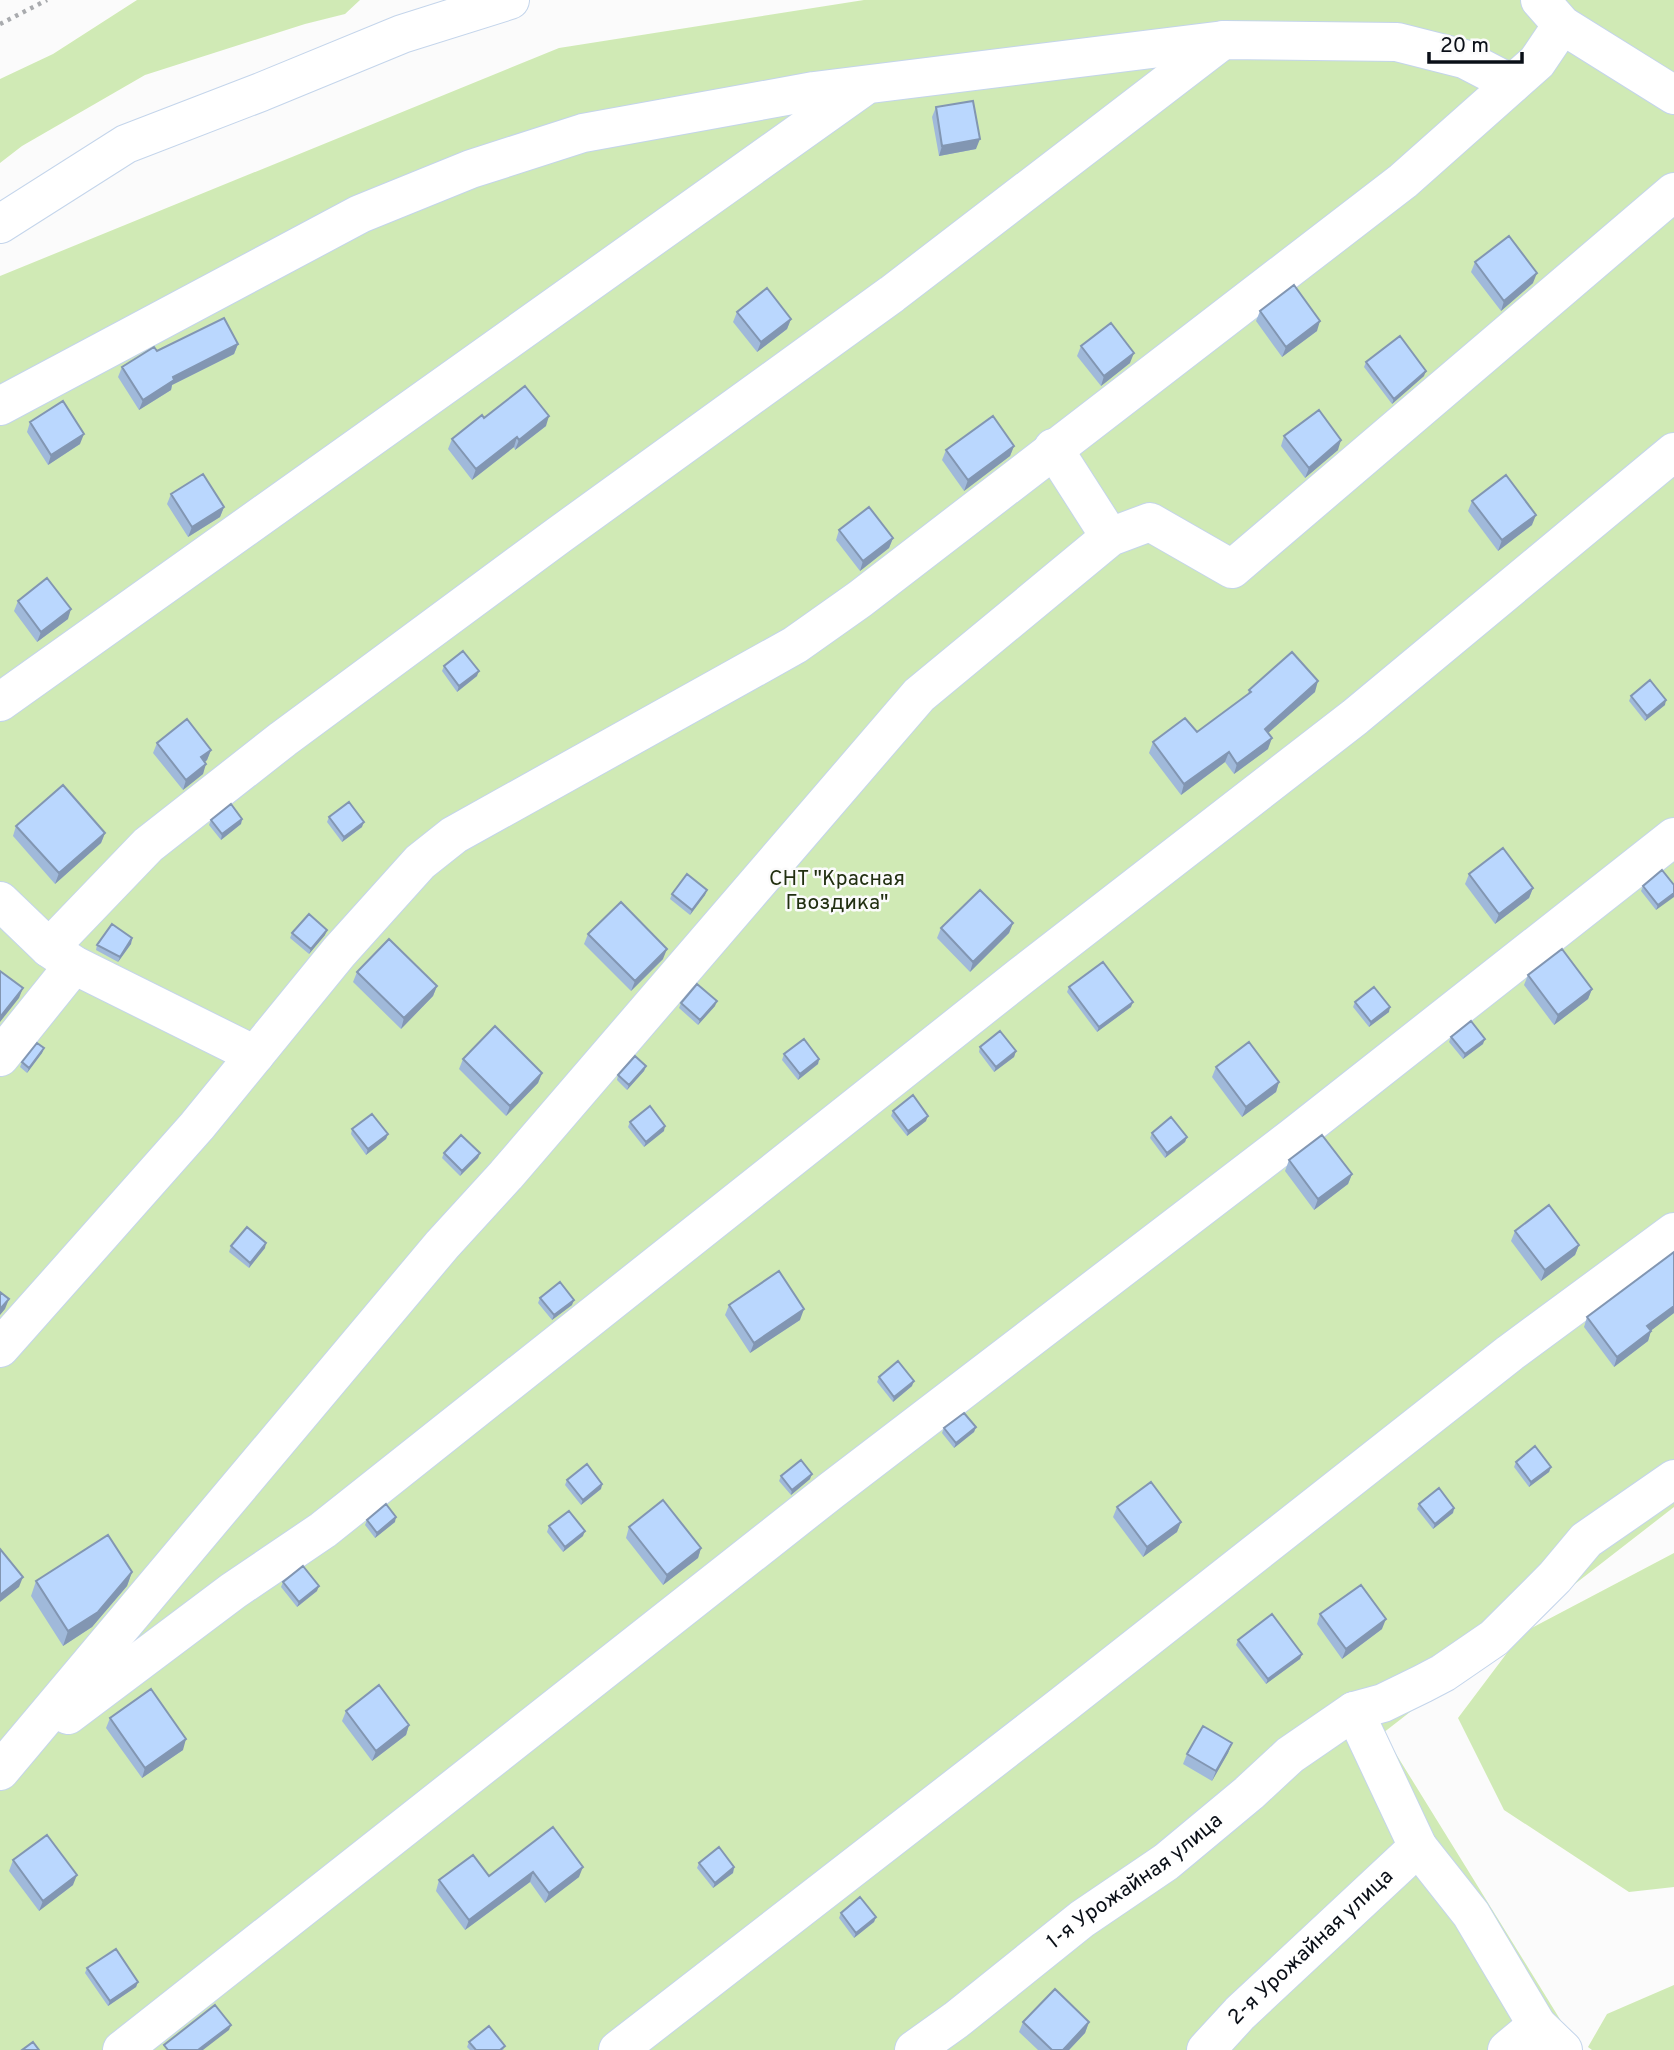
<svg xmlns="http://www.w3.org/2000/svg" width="1674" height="2050" viewBox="0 0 1674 2050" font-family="Overpass,sans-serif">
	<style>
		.green { fill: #d0eab5 }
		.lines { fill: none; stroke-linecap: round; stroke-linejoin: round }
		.minor-casing { stroke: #c4d5eb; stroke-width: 40 }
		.path { stroke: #a9abae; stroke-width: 4.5; stroke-dasharray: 3.5 5; stroke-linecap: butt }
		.minor { stroke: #fff; stroke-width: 38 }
		.wall { fill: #a0b9da }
		.shaded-wall { fill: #8296b2 }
		.building { fill: #bad7fe; stroke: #8296b2; stroke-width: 2 }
		.labels { text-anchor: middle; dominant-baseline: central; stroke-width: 5; stroke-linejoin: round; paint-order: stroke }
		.park-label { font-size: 21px; fill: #212f10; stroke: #fbfbfb }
		.street-label { font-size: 21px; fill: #0a0f17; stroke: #fbfbfb }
	</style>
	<rect width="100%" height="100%" fill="#fbfbfb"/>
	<path class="green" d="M137,0H360L345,14L305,24L145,75L22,146L0,163V79L53,54Z
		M864,0H1674V1507L1383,1733L1579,2050H0V276L559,48Z
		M1674,1553V1887L1629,1892L1504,1810L1458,1718L1522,1633Z
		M1674,1985V2050H1592L1588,2047L1607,2014Z"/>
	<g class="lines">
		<defs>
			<g id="minor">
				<path d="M1540,0L1562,25L1674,95"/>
				<path d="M0,224L126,144L261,92L402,34L510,0"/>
				<path d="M0,406L360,214L471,169L583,133L814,91L1224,40L1397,42L1464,59L1512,84"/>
				<path d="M1053,448L1110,537"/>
				<path d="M0,702L862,88"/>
				<path d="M0,901L49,948L74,965L255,1055"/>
				<path d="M49,948L148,845L283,739L559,535L892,294L1223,40"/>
				<path d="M0,1057L74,965"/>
				<path d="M0,1348L197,1126L339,952L420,862L454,835L795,645L860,599L1403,181L1537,62L1562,25"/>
				<path d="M1354,1711L1418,1847L1471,1914L1537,2025L1563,2050"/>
				<path d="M68,1715L233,1591L323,1530L1021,976L1355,717L1674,452"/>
				<path d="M0,1771L442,1245L506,1175L919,695L1110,537L1150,522L1232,569L1674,192"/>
				<path d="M122,2050L832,1490L1293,1137L1674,837"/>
				<path d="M618,2050L1064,1704L1510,1353L1674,1232"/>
				<path id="s1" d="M914,2050L956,2020L1082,1919L1166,1862L1249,1793L1290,1755L1354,1711L1383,1703L1422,1684L1443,1673L1494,1638L1555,1577L1586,1540L1674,1479"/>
				<path id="s2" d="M1206,2050L1240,2013L1418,1847"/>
				<path d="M1507,2050L1537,2025"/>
			</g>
		</defs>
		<use href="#minor" class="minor-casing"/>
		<path class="path" d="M0,24L47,0"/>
		<use href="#minor" class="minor"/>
	</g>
	<path class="wall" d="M936,107L976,149L939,156L932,117Z
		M1475,262L1533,283L1501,311L1471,272Z
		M1260,311L1317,331L1282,357L1256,321Z
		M737,312L791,319L787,329L757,352L733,322Z
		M238,344L234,354L172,385L171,390L139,410L118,377L122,367L157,351Z
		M1081,346L1130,363L1101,386L1077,356Z
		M1366,362L1424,376L1392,404L1364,367Z
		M484,418L546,426L515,450L514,447L472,480L448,449L452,439Z
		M30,422L80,444L48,465L27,432Z
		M1284,436L1338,450L1305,478L1281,446Z
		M1014,446L1010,456L964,491L942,460L946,450Z
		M171,494L224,507L220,517L188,537L167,504Z
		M1472,501L1532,525L1498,551L1468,511Z
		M839,530L893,538L889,548L860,571L836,540Z
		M18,601L68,619L37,642L14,611Z
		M444,666L477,676L457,692L442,671Z
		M1249,690L1315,692L1268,733V749L1234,774L1225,762L1181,795L1149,753L1153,742L1197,732L1248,694Z
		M1631,696L1665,705L1645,721L1629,701Z
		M157,743L211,750L207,760L205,762L203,774L183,790L153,753Z
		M329,817L362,827L342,842L327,822Z
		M242,819L241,824L221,840L209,825L211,820Z
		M16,826L105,833L101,843L55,884L13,836Z
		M1469,874L1533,888L1529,898L1495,924L1465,884Z
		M1674,885L1656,910L1641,891L1643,886Z
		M707,890L705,895L690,915L670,899L672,894Z
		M1013,923L1009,933L970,972L937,938L941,928Z
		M292,933L325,935L309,954L290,938Z
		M588,934L663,959L631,991L584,944Z
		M132,938L131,944L118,962L96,950L97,945Z
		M357,972L437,986L433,996L401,1029L353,982Z
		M1528,975L1592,989L1588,999L1554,1025L1524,985Z
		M1069,987L1131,1007L1097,1032L1067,992Z
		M1355,1002L1389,1012L1369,1027L1353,1007Z
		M681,1003L715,1006L698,1025L679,1008Z
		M1451,1037L1483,1044L1463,1059L1449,1042Z
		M980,1047L1016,1051L1014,1057L994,1072L979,1052Z
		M44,1048L42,1053L27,1073L20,1067L22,1062Z
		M784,1054L819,1059L818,1064L798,1080L782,1060Z
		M463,1059L542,1073L538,1083L506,1116L459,1069Z
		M646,1066L644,1071L627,1090L617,1080L618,1075Z
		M1216,1067L1279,1082L1276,1092L1242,1117L1212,1077Z
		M893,1111L926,1121L907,1136L891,1116Z
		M630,1122L664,1131L644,1147L628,1127Z
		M352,1129L388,1134L386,1139L366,1155L351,1134Z
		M1152,1133L1187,1137L1185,1142L1165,1158L1150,1138Z
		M444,1153H480L478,1158L460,1176L442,1158Z
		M1289,1160L1352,1174L1348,1184L1314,1210L1285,1171Z
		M1515,1231L1579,1245L1575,1255L1541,1281L1511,1241Z
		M231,1246L265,1248L249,1268L229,1252Z
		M540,1298L572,1305L552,1320L538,1303Z
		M729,1305L800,1320L750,1353L725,1315Z
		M1674,1313L1651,1330L1648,1341L1614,1367L1584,1327L1587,1317Z
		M879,1377L912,1386L893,1402L877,1382Z
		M976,1427L974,1432L954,1448L942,1433L944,1428Z
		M1516,1462L1551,1467L1549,1472L1529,1487L1514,1467Z
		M781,1476L810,1479L791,1495L779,1481Z
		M567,1480L602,1484L601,1489L581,1505L565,1485Z
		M1419,1504L1454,1508L1453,1513L1433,1529L1417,1509Z
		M1117,1507L1181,1522L1177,1532L1143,1557L1113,1517Z
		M367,1520L395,1522L375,1538L365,1525Z
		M549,1526L583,1536L563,1552L547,1532Z
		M629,1527L701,1548L698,1558L663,1585L626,1538Z
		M132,1572L127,1586L92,1627L63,1646L31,1596L36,1581Z
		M283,1582L317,1591L297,1607L281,1587Z
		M1320,1614L1382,1629L1342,1659L1317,1624Z
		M1238,1640L1302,1654L1300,1659L1266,1684L1236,1645Z
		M346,1711L409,1725L406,1735L372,1761L342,1721Z
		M110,1718L183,1750L142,1778L106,1728Z
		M1232,1743L1228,1753L1212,1781L1183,1764L1187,1754Z
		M553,1827L579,1877L545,1903L530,1882L465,1930L436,1891L439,1880L489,1876Z
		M13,1860L73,1885L39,1911L9,1871Z
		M699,1863L734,1867L733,1873L713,1888L697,1868Z
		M841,1913L876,1917L874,1922L854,1938L839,1918Z
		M87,1968L138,1982L136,1987L108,2006L85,1973Z
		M1023,2022H1089L1085,2033L1069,2050H1038L1019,2032Z
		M469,2042L505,2046L503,2050H470L467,2047Z"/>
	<path class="shaded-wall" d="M980,139L976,149L939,156L942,146Z
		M1537,273L1533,283L1501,311L1504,301Z
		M791,319L787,329L757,352L761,342Z
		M1320,321L1317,331L1282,357L1286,347Z
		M238,344L234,354L172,385L171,390L139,410L143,400L173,377Z
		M1134,353L1130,363L1101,386L1104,376Z
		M1426,371L1424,376L1392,404L1394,399Z
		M549,416L546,426L515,450L519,440Z
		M84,434L80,444L48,465L51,455Z
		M517,437L514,447L472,480L476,469Z
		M1341,440L1338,450L1305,478L1309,468Z
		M1014,446L1010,456L964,491L968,480Z
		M224,507L220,517L188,537L192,527Z
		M1536,515L1532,525L1498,551L1502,540Z
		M893,538L889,548L860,571L863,561Z
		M71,609L68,619L37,642L41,632Z
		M479,671L477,676L457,692L459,686Z
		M1318,681L1315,692L1261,739L1265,729Z
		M1666,700L1665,705L1645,721L1647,716Z
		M1272,738L1268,749L1234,774L1237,764Z
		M211,750L207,760L197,768L201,757Z
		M1229,752L1225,762L1181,795L1184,784Z
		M206,764L203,774L183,790L186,780Z
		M242,819L241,824L221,840L222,834Z
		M364,822L362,827L342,842L344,837Z
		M105,833L101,843L55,884L59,873Z
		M1533,888L1529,898L1495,924L1499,914Z
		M707,890L705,895L690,915L692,910Z
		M1674,893V897L1656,910L1658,905Z
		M1013,923L1009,933L970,972L973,962Z
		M327,930L325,935L309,954L311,949Z
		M132,938L131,944L118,962L120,957Z
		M667,949L663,959L631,991L635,981Z
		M437,986L433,996L401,1029L404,1018Z
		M23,988L19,998L0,1022V1017Z
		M1592,989L1588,999L1554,1025L1558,1015Z
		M717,1001L715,1006L698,1025L700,1020Z
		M1133,1002L1131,1007L1097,1032L1099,1027Z
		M1390,1007L1389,1012L1369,1027L1371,1022Z
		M1485,1039L1483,1044L1463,1059L1465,1054Z
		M44,1048L42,1053L27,1073L29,1068Z
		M1016,1051L1014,1057L994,1072L996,1067Z
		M819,1059L818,1064L798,1080L800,1074Z
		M646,1066L644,1071L627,1090L629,1085Z
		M542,1073L538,1083L506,1116L510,1106Z
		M1279,1082L1276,1092L1242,1117L1246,1107Z
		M928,1116L926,1121L907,1136L908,1131Z
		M665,1126L664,1131L644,1147L646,1142Z
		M388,1134L386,1139L366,1155L368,1149Z
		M1187,1137L1185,1142L1165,1158L1167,1153Z
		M480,1153L478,1158L460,1176L462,1171Z
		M1352,1174L1348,1184L1314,1210L1318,1199Z
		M266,1243L265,1248L249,1268L250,1263Z
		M1579,1245L1575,1255L1541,1281L1545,1270Z
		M9,1299L5,1309L0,1315V1309Z
		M574,1300L572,1305L552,1320L554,1315Z
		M1674,1306V1313L1644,1336L1647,1326Z
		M804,1309L800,1320L750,1353L754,1343Z
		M1651,1331L1648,1341L1614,1367L1617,1357Z
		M914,1381L912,1386L893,1402L894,1397Z
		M976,1427L974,1432L954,1448L956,1443Z
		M1551,1467L1549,1472L1529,1487L1531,1482Z
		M812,1474L810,1479L791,1495L792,1490Z
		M602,1484L601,1489L581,1505L583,1500Z
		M1454,1508L1453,1513L1433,1529L1435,1524Z
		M396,1517L395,1522L375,1538L377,1533Z
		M1181,1522L1177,1532L1143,1557L1147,1547Z
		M585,1531L583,1536L563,1552L565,1547Z
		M701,1548L698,1558L663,1585L667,1575Z
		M132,1572L127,1586L92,1627L63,1646L68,1631Z
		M23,1577L19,1587L0,1602V1595Z
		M319,1586L317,1591L297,1607L299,1602Z
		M1386,1619L1382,1629L1342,1659L1346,1649Z
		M1302,1654L1300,1659L1266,1684L1268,1679Z
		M409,1725L406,1735L372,1761L376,1751Z
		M186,1739L183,1750L142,1778L145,1768Z
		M1232,1743L1228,1753L1212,1781L1216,1771Z
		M583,1867L579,1877L545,1903L549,1893Z
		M734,1867L733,1873L713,1888L715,1883Z
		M533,1872L530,1882L465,1930L469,1920Z
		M77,1875L73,1885L39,1911L43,1901Z
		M876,1917L874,1922L854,1938L856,1933Z
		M138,1982L136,1987L108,2006L110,2001Z
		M1089,2022L1085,2033L1069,2050H1063Z
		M231,2025L229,2030L203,2050H198Z"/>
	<path class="building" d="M973,101L980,139L942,146L936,107Z
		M1509,236L1537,273L1504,301L1475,262Z
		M1294,285L1320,321L1286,347L1260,311Z
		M767,288L791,319L761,342L737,312Z
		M224,318L238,344L173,377L174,380L143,400L122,367L154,347L157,351Z
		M1111,323L1134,353L1104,376L1081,346Z
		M1400,336L1426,371L1394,399L1366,362Z
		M525,386L549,416L519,440L517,437L476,469L452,439L482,415L484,418Z
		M63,401L84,434L51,455L30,422Z
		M1319,410L1341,440L1309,468L1284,436Z
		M993,416L1014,446L968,480L946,450Z
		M203,474L224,507L192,527L171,494Z
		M1506,475L1536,515L1502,540L1472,501Z
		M869,507L893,538L863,561L839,530Z
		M47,578L71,609L41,632L18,601Z
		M463,651L479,671L459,686L444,666Z
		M1292,652L1318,681L1265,729L1272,738L1237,764L1229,752L1184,784L1153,742L1185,718L1197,732L1251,692L1249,690Z
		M1650,680L1666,700L1647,716L1631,696Z
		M187,719L211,750L201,757L206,764L186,780L157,743Z
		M63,785L105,833L59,873L16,826Z
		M349,802L364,822L344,837L329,817Z
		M231,804L242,819L222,834L211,820Z
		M1503,848L1533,888L1499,914L1469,874Z
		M1662,870L1674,885V893L1658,905L1643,886Z
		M687,874L707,890L692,910L672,894Z
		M980,890L1013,923L973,962L941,928Z
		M621,902L667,949L635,981L588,934Z
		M309,914L327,930L311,949L292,933Z
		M112,924L132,938L120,957L97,945Z
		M389,939L437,986L404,1018L357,972Z
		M1562,949L1592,989L1558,1015L1528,975Z
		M1103,962L1133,1002L1099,1027L1069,987Z
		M0,971L23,988L0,1017Z
		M697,984L717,1001L700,1020L681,1003Z
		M1374,987L1390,1007L1371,1022L1355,1002Z
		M1471,1021L1485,1039L1465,1054L1451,1037Z
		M495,1026L542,1073L510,1106L463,1059Z
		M1000,1031L1016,1051L996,1067L980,1047Z
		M804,1039L819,1059L800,1074L784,1054Z
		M1249,1042L1279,1082L1246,1107L1216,1067Z
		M37,1043L44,1048L29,1068L22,1062Z
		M635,1056L646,1066L629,1085L618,1075Z
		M913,1095L928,1116L908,1131L893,1111Z
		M650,1106L665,1126L646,1142L630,1122Z
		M372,1114L388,1134L368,1149L352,1129Z
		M1171,1117L1187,1137L1167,1153L1152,1133Z
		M461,1135L480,1153L462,1171L444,1153Z
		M1322,1135L1352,1174L1318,1199L1289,1160Z
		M1549,1205L1579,1245L1545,1270L1515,1231Z
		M247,1227L266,1243L250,1263L231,1246Z
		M1674,1252V1306L1647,1326L1651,1331L1617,1357L1587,1317Z
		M779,1271L804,1309L754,1343L729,1305Z
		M560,1282L574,1300L554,1315L540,1298Z
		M0,1292L9,1299L0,1309Z
		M898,1361L914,1381L894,1397L879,1377Z
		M964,1413L976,1427L956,1443L944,1428Z
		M1535,1446L1551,1467L1531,1482L1516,1462Z
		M801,1460L812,1474L792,1490L781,1476Z
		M587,1464L602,1484L583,1500L567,1480Z
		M1151,1482L1181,1522L1147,1547L1117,1507Z
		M1439,1488L1454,1508L1435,1524L1419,1504Z
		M663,1500L701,1548L667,1575L629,1527Z
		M386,1504L396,1517L377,1533L367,1520Z
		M569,1511L585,1531L565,1547L549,1526Z
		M108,1535L132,1572L98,1612L68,1631L36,1581Z
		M0,1549L23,1577L0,1595Z
		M303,1566L319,1586L299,1602L283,1582Z
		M1361,1585L1386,1619L1346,1649L1320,1614Z
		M1272,1614L1302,1654L1268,1679L1238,1640Z
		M379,1685L409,1725L376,1751L346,1711Z
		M151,1689L186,1739L145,1768L110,1718Z
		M1203,1726L1232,1743L1216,1771L1187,1754Z
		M553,1827L583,1867L549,1893L533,1872L469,1920L439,1880L473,1855L489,1876Z
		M47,1835L77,1875L43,1901L13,1860Z
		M719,1847L734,1867L715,1883L699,1863Z
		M860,1897L876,1917L856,1933L841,1913Z
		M116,1949L138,1982L110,2001L87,1968Z
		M1055,1989L1089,2022L1063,2050H1052L1023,2022Z
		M215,2005L231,2025L198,2050H168L164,2045Z
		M489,2026L505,2046L500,2050H476L469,2042Z
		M33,2042L39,2050H22Z"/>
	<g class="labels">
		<g class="park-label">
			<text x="837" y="879">СНТ "Красная<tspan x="837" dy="24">Гвоздика"</tspan></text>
		</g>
		<g class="street-label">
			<text stroke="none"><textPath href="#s1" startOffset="278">1-я Урожайная улица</textPath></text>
			<text stroke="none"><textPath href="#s2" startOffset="147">2-я Урожайная улица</textPath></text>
		</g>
	</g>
	<path d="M1429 52v10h93v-10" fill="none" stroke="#0a0f17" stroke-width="3.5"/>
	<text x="1440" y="52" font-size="21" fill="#0a0f17" stroke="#fbfbfb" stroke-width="5" paint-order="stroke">20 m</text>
</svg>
